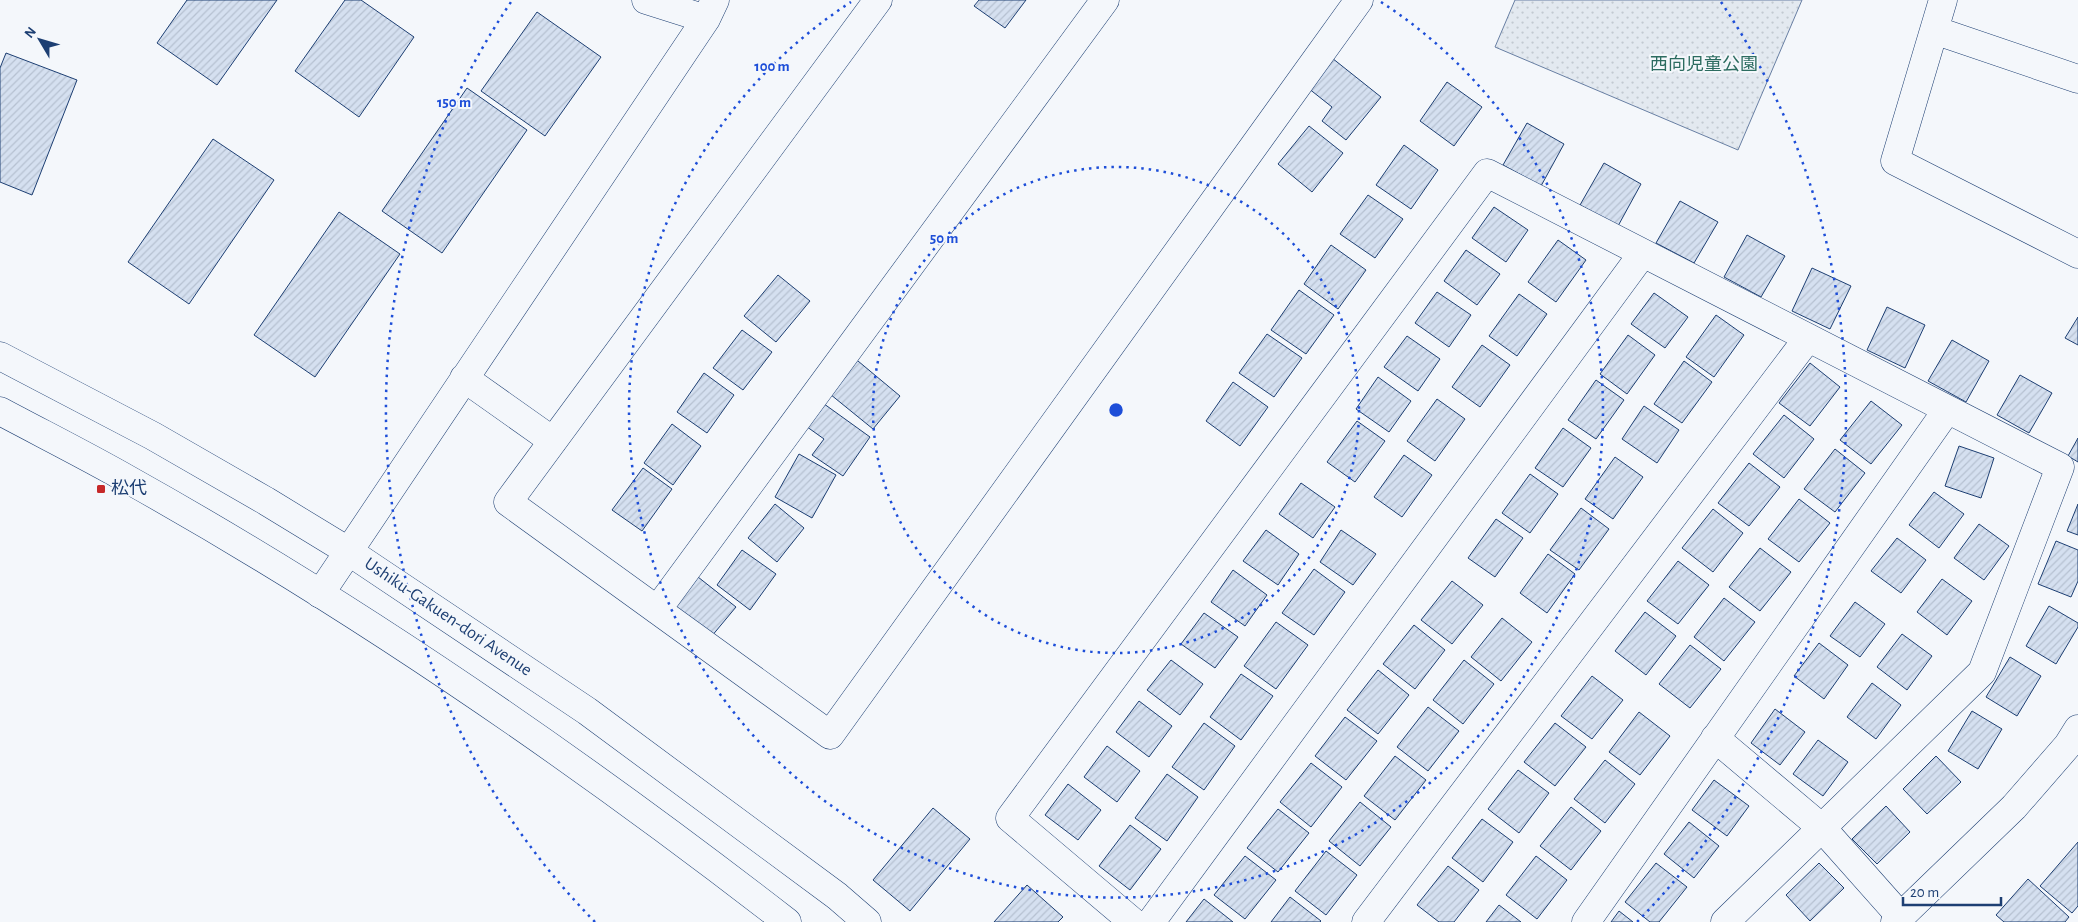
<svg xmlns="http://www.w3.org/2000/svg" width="2078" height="922" viewBox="0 0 2078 922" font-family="'Alegreya Sans','Noto Sans JP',sans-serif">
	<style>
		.park { fill: url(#park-dots); stroke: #687fa3 }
		.building { fill: url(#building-hatch); stroke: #1d3f73 }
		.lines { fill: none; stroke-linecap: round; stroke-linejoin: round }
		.street-casing { stroke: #1d3f73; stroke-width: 29 }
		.secondary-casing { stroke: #1d3f73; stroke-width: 29 }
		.highway-casing { stroke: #1d3f73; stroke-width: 29 }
		.street { stroke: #f4f7fb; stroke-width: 28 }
		.secondary { stroke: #f4f7fb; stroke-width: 28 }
		.highway { stroke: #f4f7fb; stroke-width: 28 }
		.ring { fill: none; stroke: #1d4ed8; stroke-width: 2.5; stroke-dasharray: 2.5 5 }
		.poi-dot { fill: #c62828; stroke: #f4f7fb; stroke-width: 2 }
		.labels { text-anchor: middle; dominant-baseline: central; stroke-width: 4; stroke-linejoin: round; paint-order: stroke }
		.park-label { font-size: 18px; fill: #2c6c60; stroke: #f4f7fb }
		.poi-label { font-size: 18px; fill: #1d3f73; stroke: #f4f7fb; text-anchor: start }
		.street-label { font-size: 18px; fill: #1d3f73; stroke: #f4f7fb }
		.centre { fill: #1d4ed8; stroke: #f4f7fb; stroke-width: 2.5 }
		.ring-label { font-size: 15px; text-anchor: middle; font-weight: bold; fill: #1d4ed8; stroke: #f4f7fb; stroke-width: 4; stroke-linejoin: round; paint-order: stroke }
	</style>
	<defs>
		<pattern id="park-dots" width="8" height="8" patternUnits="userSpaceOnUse" patternTransform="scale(1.25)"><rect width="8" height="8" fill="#e3e9f0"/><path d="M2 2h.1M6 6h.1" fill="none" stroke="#c2c9d1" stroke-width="1.8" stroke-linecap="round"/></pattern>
		<pattern id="building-hatch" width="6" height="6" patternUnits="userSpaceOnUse" patternTransform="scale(1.25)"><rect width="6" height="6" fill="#d5e0f0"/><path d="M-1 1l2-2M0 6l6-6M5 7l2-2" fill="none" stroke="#b6c1d1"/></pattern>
	</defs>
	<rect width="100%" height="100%" fill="#f4f7fb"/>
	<path class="park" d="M1515,0H1802L1738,150L1495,47Z"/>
	<path class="building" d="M187,0H277L217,85L157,43Z
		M345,0H361L414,37L359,117L295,71Z
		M979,0H1026L1005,28L974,6Z
		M537,12L601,57L545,136L481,91Z
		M6,53L77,80L32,195L0,182V68Z
		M1332,58L1381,97L1346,140L1322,121L1332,107L1308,88Z
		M1447,82L1482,107L1454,146L1420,121Z
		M467,88L527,130L442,253L382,211Z
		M1527,123L1564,144L1541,186L1503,165Z
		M1309,126L1343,153L1312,192L1278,164Z
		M213,139L274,180L189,304L128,262Z
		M1404,145L1438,170L1411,209L1376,185Z
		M1604,163L1641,184L1618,226L1580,205Z
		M1368,195L1403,219L1375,258L1340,234Z
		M1680,201L1718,222L1694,263L1656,243Z
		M1494,207L1528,230L1506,262L1472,238Z
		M339,212L400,254L315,377L254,335Z
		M1747,235L1785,256L1761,297L1724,277Z
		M1558,240L1586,260L1556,302L1528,282Z
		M1331,245L1366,270L1338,309L1304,284Z
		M1466,250L1500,274L1477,305L1444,281Z
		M1812,268L1851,286L1830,329L1792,311Z
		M778,275L810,301L776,342L744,316Z
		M1299,290L1334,315L1306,354L1271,330Z
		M1437,292L1471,315L1449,347L1415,323Z
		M1654,293L1688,317L1665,348L1631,324Z
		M1519,294L1547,314L1517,356L1489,336Z
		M1887,307L1925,325L1905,368L1867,350Z
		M1716,315L1744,335L1714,377L1686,357Z
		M2078,317V345L2065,338Z
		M742,330L772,352L743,390L713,368Z
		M1267,334L1302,358L1274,397L1239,373Z
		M1628,335L1655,355L1627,394L1600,374Z
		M1407,336L1440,359L1418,391L1384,367Z
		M1952,340L1989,361L1966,402L1928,381Z
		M1482,345L1510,365L1480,407L1452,387Z
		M852,356L900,396L873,429L825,390Z
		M1684,361L1712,382L1682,423L1654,404Z
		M1810,363L1840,387L1810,426L1779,403Z
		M704,373L734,395L707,433L677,412Z
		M2020,375L2052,393L2029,433L1997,415Z
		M1378,377L1411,401L1389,432L1356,409Z
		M1596,380L1624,400L1596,439L1568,420Z
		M1233,382L1268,407L1240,446L1206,421Z
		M1437,399L1465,419L1435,461L1407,441Z
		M820,401L870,437L843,476L812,455L824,439L803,424Z
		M1871,401L1902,425L1871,464L1840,440Z
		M1644,406L1679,430L1657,463L1622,439Z
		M1784,415L1814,439L1784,478L1753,454Z
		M1357,421L1385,441L1355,482L1327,462Z
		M672,424L701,446L673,485L644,463Z
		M1563,428L1591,448L1563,487L1535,468Z
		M2078,438V462L2068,456Z
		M1959,446L1994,458L1981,498L1945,486Z
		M1835,449L1865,473L1835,512L1804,489Z
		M799,454L836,475L812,518L775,497Z
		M1404,455L1432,475L1402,517L1374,497Z
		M1615,457L1643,477L1613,519L1585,499Z
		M1749,463L1780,487L1749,526L1718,503Z
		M643,468L672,489L642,531L612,510Z
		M1530,474L1558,494L1530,533L1502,513Z
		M1301,483L1335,507L1313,538L1279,514Z
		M1934,492L1964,514L1939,548L1909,525Z
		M1799,499L1830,523L1799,562L1768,539Z
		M775,504L804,528L777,562L748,538Z
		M2078,504V535L2067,531Z
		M1581,508L1609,529L1579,570L1550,550Z
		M1713,509L1743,533L1713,572L1682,548Z
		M1496,519L1523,538L1495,577L1468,558Z
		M1979,524L2009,546L1984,580L1954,558Z
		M1266,530L1299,554L1278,585L1243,561Z
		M1341,530L1376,554L1353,585L1320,562Z
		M1897,538L1926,560L1901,593L1871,571Z
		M2056,541L2078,550V581L2071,597L2038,584Z
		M1760,548L1791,572L1760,611L1729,587Z
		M742,550L776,574L750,610L717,585Z
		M1548,554L1575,574L1547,613L1520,593Z
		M1678,561L1709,585L1678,624L1647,601Z
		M1314,569L1345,592L1314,635L1282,613Z
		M1233,570L1267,595L1245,626L1211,602Z
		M698,577L736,607L711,637L674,607Z
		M1942,579L1972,601L1947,635L1917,612Z
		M1452,581L1483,605L1452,644L1421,620Z
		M1724,598L1755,622L1724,661L1694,637Z
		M1855,602L1885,624L1860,657L1830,636Z
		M2049,606L2078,623V627L2056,664L2026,646Z
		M1645,612L1676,636L1646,675L1615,651Z
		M1204,613L1238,637L1215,668L1181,644Z
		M1502,618L1532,642L1501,681L1471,657Z
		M1276,622L1308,645L1276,689L1244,666Z
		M1414,625L1445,650L1415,689L1383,664Z
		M1902,634L1932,656L1907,690L1877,667Z
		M1819,643L1848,665L1824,699L1794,676Z
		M1690,645L1721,669L1690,708L1659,684Z
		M2010,657L2041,676L2017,716L1986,697Z
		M1171,660L1203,684L1180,715L1147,690Z
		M1464,660L1494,684L1463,724L1433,700Z
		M1378,670L1409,695L1378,734L1347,710Z
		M1241,674L1273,696L1241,740L1210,717Z
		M1592,676L1623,700L1592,739L1561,716Z
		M1872,683L1901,705L1876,739L1847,717Z
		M1139,701L1172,726L1149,757L1116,732Z
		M1428,707L1459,731L1428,771L1397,747Z
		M1775,709L1805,732L1780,765L1751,743Z
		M1972,711L2002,729L1978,769L1948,751Z
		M1639,712L1670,736L1640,775L1609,752Z
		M1345,717L1377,741L1346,780L1315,756Z
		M1204,723L1235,746L1204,790L1172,767Z
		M1555,723L1586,747L1555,786L1524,762Z
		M1818,740L1848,762L1823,796L1793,774Z
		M1107,746L1140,771L1117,802L1084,777Z
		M1395,756L1426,780L1395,820L1364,796Z
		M1936,756L1961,782L1927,814L1903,789Z
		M1605,760L1635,784L1605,823L1574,799Z
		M1311,763L1342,787L1311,827L1280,802Z
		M1518,770L1549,793L1519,833L1488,809Z
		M1167,774L1198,797L1167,841L1135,818Z
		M1714,780L1749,806L1727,836L1692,810Z
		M1068,784L1101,810L1078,840L1045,815Z
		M1360,802L1391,827L1360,866L1329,841Z
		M1886,806L1910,832L1877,864L1852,839Z
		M1571,807L1601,831L1571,870L1540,846Z
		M933,808L970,839L910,911L873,880Z
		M1278,809L1309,833L1278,872L1247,848Z
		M1482,819L1513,842L1483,882L1452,858Z
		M1689,822L1719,846L1694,878L1664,854Z
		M1130,825L1161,849L1130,890L1099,866Z
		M2078,842V906L2072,913L2040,886Z
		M1326,851L1357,875L1326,915L1295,891Z
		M1245,856L1276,880L1245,919L1214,895Z
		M1536,856L1567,880L1537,919L1506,895Z
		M1656,863L1687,887L1659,922H1650L1625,902Z
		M1819,863L1844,888L1810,921L1786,895Z
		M1448,866L1479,890L1454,922H1439L1417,905Z
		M2028,879L2069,917L2065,922H2004L1996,915Z
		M1027,885L1063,917L1058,922H994Z
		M1290,897L1321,921L1320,922H1271Z
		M1204,899L1233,922H1186Z
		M1499,905L1521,922H1486Z
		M1619,911L1633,922H1611Z"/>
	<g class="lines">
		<defs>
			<path id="street" d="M646,0L706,19
				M878,0L508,502L830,735L1359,0
				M1943,0L1895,161L2078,254
				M1934,30L2078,79
				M464,378L553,441
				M320,594L706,19L715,0
				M657,610L1105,0
				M1715,738L1822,828L1901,917
				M1133,922L1010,818L1487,173L2060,467L1982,672L1725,922
				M1151,922L1643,253
				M1366,922L1808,338
				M1586,922L1947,410"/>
			<path id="secondary" d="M1895,922L2014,807L2068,745L2078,729"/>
			<path id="highway" d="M0,356L153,436L266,501L348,551L587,711L837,896L867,922
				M0,411C43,434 87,456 129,480C360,609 578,760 787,922"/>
		</defs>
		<use href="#street" class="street-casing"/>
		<use href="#secondary" class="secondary-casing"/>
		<use href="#highway" class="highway-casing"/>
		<use href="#street" class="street"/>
		<use href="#secondary" class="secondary"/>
		<use href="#highway" class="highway"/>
	</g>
	<g class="ring">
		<circle cx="1116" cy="410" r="243"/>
		<path d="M1381 2A487 487 0 1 1 851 2"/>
		<path d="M595 922A730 730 0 0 1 511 2M1721 2A730 730 0 0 1 1637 922"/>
	</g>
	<rect class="poi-dot" x="96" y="484" width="10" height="10" rx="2.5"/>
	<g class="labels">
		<g class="park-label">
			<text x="1704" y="65">西向児童公園</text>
		</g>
		<g class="poi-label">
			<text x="111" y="489">松代</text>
		</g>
		<g class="street-label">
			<text transform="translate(448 617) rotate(34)">Ushiku-Gakuen-dori Avenue</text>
		</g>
	</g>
	<circle cx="1116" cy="410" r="8" class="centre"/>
	<g class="ring-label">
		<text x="772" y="71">100 m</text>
		<text x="454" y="107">150 m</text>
		<text x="944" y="243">50 m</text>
	</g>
	<g transform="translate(40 40) rotate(308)" stroke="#f4f7fb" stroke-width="4" paint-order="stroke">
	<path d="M0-4L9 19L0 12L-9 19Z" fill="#1d3f73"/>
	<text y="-8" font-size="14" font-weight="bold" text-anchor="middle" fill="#1d3f73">N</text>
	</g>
	<path d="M1903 897v8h98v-8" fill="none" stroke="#1d3f73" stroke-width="2.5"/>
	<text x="1910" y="897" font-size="15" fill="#1d3f73" stroke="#f4f7fb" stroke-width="4" paint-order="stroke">20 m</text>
</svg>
